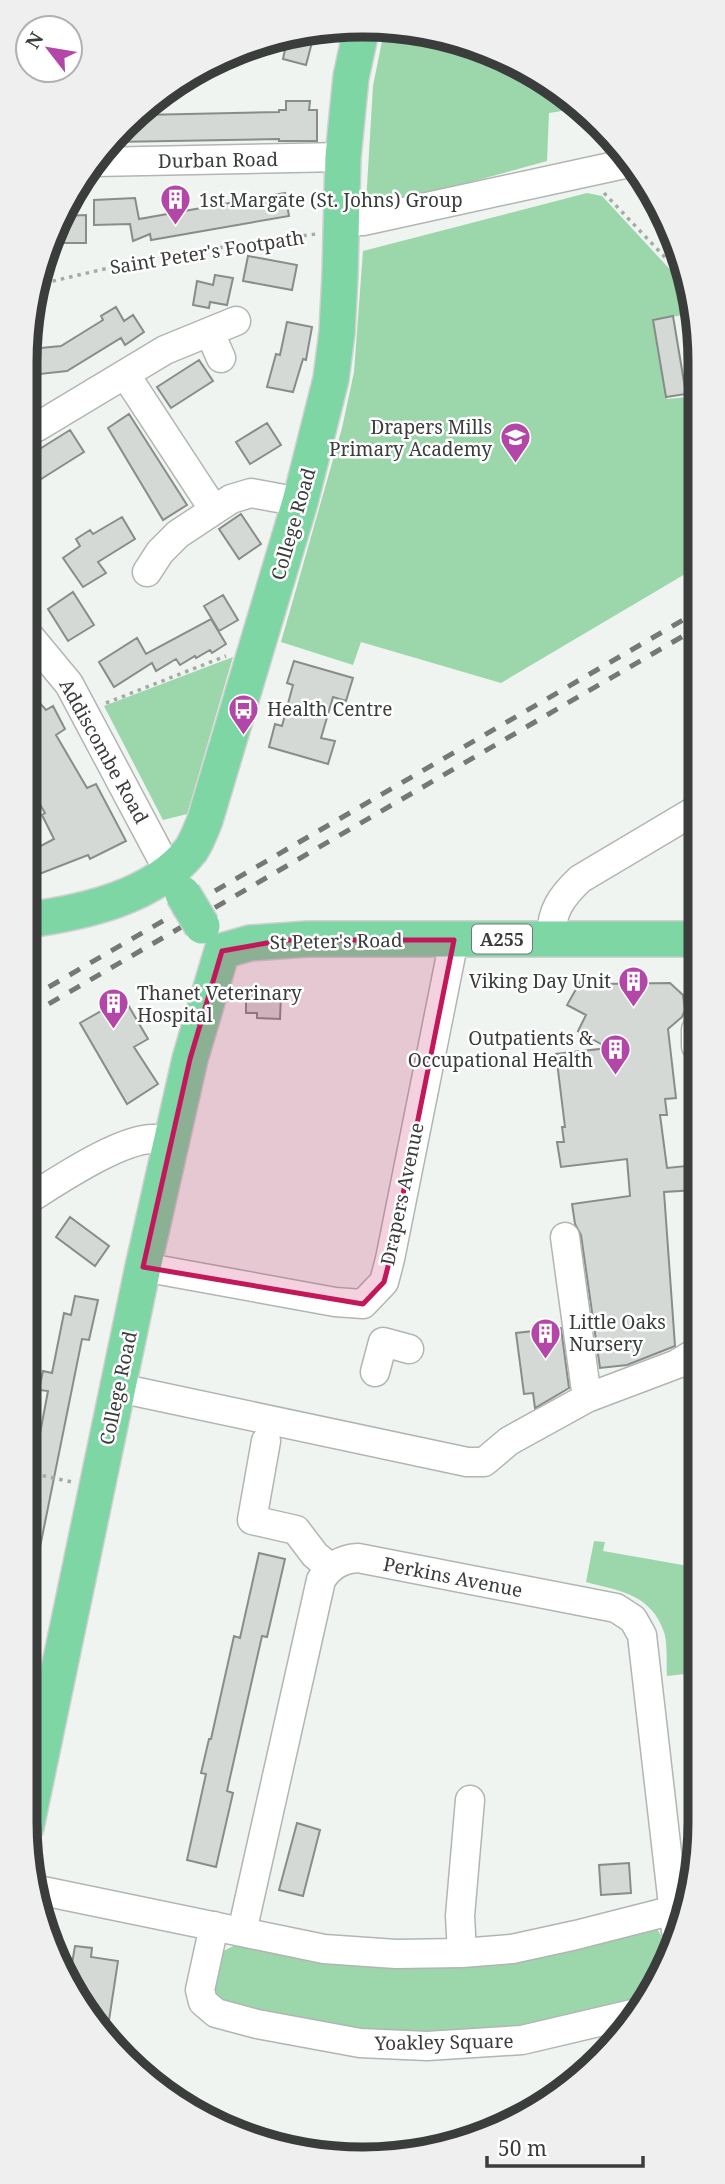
<svg xmlns="http://www.w3.org/2000/svg" width="725" height="2184" viewBox="0 0 725 2184" font-family="'Noto Serif',serif">
	<style>
		.green { fill: #9cd6ab }
		.building { fill: #d4d9d5; stroke: #888d89; stroke-width: 2 }
		.lines { fill: none; stroke-linecap: round; stroke-linejoin: round }
		.minor-casing { stroke: #b1b6b2; stroke-width: 31 }
		.major-casing { stroke: #d0d0d0; stroke-width: 38 }
		.path { stroke: #a6aaa7; stroke-width: 3.5; stroke-dasharray: 3.5 5; stroke-linecap: butt }
		.minor { stroke: #fff; stroke-width: 28 }
		.major { stroke: #7dd6a3; stroke-width: 35 }
		.rail { stroke: #757876; stroke-width: 5; stroke-dasharray: 12 12; stroke-linecap: butt }
		.major-bridge-casing { stroke: #d0d0d0; stroke-width: 38; stroke-linecap: butt }
		.major-bridge { stroke: #7dd6a3; stroke-width: 35 }
		.marked { fill: #c2185b; fill-opacity: 0.2; stroke: #c2185b; stroke-width: 5; stroke-linejoin: round }
		.labels { text-anchor: middle; dominant-baseline: central; stroke-width: 5; stroke-linejoin: round; paint-order: stroke }
		.shield { fill: #fff; stroke: #757776; stroke-width: 2 }
		.shield-label { font-size: 18px; font-weight: bold; fill: #3a3d3b }
		.street-label { font-size: 19px; fill: #3a3d3b; stroke: #fff }
		.poi-label { font-size: 19px; fill: #3a3d3b; stroke: #fff; text-anchor: start }
		.rim { fill: none; stroke: #3a3d3b; stroke-width: 9 }
	</style>
	<rect width="100%" height="100%" fill="#eff4f0"/>
	<path class="green" d="M384,31H429L531,70L581,108L549,113L547,161L373,209L366,203L373,86Z
		M587,193L602,196L677,277L683,315L654,320L667,399L697,396V567L501,683L361,642L353,665L281,642L342,428L354,372L363,251Z
		M233,657L187,814L163,820L104,706Z
		M594,1541L605,1542L603,1551L694,1567V1673L667,1676C666,1663 668,1645 664,1632C651,1594 620,1591 586,1582Z
		M656,1928C674,1948 655,1981 646,2002L604,2015L434,2038L328,2030L220,2008L211,1994L218,1954L235,1945L315,1959Z"/>
	<path class="building" d="M297,31H315L306,65L283,59L288,35Z
		M286,101H310L309,110H317V141H279V139L114,142L141,115L279,112V110H286Z
		M285,193L289,216L151,240L150,234L133,241L130,224L94,225V200L135,198L139,219Z
		M86,215V243H53L64,216Z
		M248,256L297,265L292,290L243,281Z
		M215,275L233,278L227,305L210,302L209,308L193,305L197,281L213,285Z
		M116,307L124,321L133,315L144,332L125,345L121,338L67,371L31,375V349L61,346L103,320L101,316Z
		M673,316L686,394L666,397L653,320Z
		M287,322L312,327L306,360L303,359L293,392L267,387L276,354L280,355Z
		M199,360L213,381L171,408L157,387Z
		M129,414L187,505L163,520L108,428Z
		M267,423L281,445L250,464L236,442Z
		M70,430L84,452L30,486V455Z
		M241,514L261,544L239,559L219,529Z
		M122,517L135,539L98,562L106,573L83,587L63,558L80,546L76,539L90,530L93,534Z
		M73,592L94,625L68,641L48,609Z
		M223,595L238,620L219,631L204,606Z
		M211,619L226,644L212,653L210,650L196,658L195,656L180,665L176,659L156,671L152,663L114,687L99,662L137,638L146,654Z
		M294,661L353,678L346,701L333,697L321,738L335,741L328,764L269,747L275,724L282,726L293,685L287,683Z
		M29,691L46,710L53,706L65,729L56,735L87,788L96,784L126,841L90,859L88,855L29,878V852L54,839L42,815L45,813L29,786V755L40,748L29,727Z
		M584,975L601,984L670,983L683,995L685,1010L682,1017L668,1029L676,1098L665,1099L667,1115H660L667,1168L696,1165V1190L664,1192L675,1346L627,1365L600,1368L581,1235L575,1224L572,1204L630,1196L627,1159L561,1167L557,1142H564L562,1127H565L556,1054L608,1048L578,1031L586,1015L567,1005Z
		M246,992L281,993L280,1019L257,1018V1013H246Z
		M124,998L148,1039L134,1047L158,1084L127,1104L80,1023Z
		M70,1217L109,1246L95,1266L56,1237Z
		M75,1296L98,1300L89,1340L82,1339L34,1577H26V1500L34,1462L26,1461V1455L30,1438L39,1439L48,1391L39,1390L43,1371L52,1373L64,1313L71,1315Z
		M561,1328L569,1388L535,1408L533,1393L524,1394L516,1333Z
		M259,1553L285,1559L267,1637L262,1636L252,1680L227,1791L233,1793L216,1867L187,1860L206,1774L201,1773L209,1739H211L234,1636L240,1638Z
		M297,1823L320,1830L303,1896L279,1890Z
		M629,1863L631,1893L601,1895L599,1865Z
		M75,1946L92,1948L91,1957L118,1961L106,2040L69,1981Z"/>
	<g class="lines">
		<defs>
			<path id="minor" d="M94,162L343,157
				M342,222L363,221L629,163
				M210,333L221,358
				M125,374L214,510
				M31,427H37L165,350L236,321
				M147,572L160,552L178,534L231,499L251,493L300,502
				M30,637L69,684L169,872
				M552,938C550,912 562,896 580,879L696,810
				M696,1046V1030
				M27,1200C56,1182 122,1137 155,1139C160,1139 166,1142 171,1143
				M565,1237L587,1398
				M143,1267L335,1302L363,1304L384,1282L390,1259L454,940
				M375,1372L383,1342L409,1349
				M119,1388L467,1462H484L509,1441L587,1398L677,1364L695,1353
				M266,1441L252,1520L296,1530L315,1555L331,1568
				M38,1890L324,1949L396,1954L462,1953L512,1949L576,1935L674,1910
				M214,1926L200,1990L203,2002L216,2013L257,2024L360,2043L427,2046L522,2040L641,2012
				M242,1932L321,1580C330,1566 341,1559 358,1558L616,1608L633,1619L642,1635L676,1931
				M462,1953L460,1916L470,1800"/>
			<path id="major" d="M28,920C85,912 154,897 191,850C197,841 201,830 205,820L300,502L331,379L337,332L340,275L343,157L351,77L361,31
				M222,951L250,943L308,939H696
				M26,1827L143,1267L190,1059L222,951"/>
		</defs>
		<use href="#minor" class="minor-casing"/>
		<use href="#major" class="major-casing"/>
		<path class="path" d="M604,193L679,272L697,386
			M36,285L160,256L316,234
			M106,703L226,656
			M26,1472L72,1482"/>
		<use href="#minor" class="minor"/>
		<use href="#major" class="major"/>
		<path class="rail" d="M28,999L697,612
			M28,1016L697,628"/>
		<defs>
			<path id="major-bridge" d="M183,894L202,926"/>
		</defs>
		<use href="#major-bridge" class="major-bridge-casing"/>
		<use href="#major-bridge" class="major-bridge"/>
	</g>
	<path class="marked" d="M284,940H454L390,1259L384,1282L363,1304L143,1267L190,1059L222,951Z"/>
	<defs>
		<symbol id="building-pin" viewBox="-11 -11 22 30"><path d="M0 17L-7.5 6A9.5 9.5 0 1 1 7.5 6Z" fill="#b347a7" stroke="#fff"/><path d="M-4-6H4V6H1V3H-1V6H-4ZM-2.5-4.3h1.7v1.8h-1.7ZM.8-4.3h1.7v1.8H.8ZM-2.5-1h1.7V.8h-1.7ZM.8-1h1.7V.8H.8Z" fill="#fff"/></symbol>
		<symbol id="school-pin" viewBox="-11 -11 22 30"><path d="M0 17L-7.5 6A9.5 9.5 0 1 1 7.5 6Z" fill="#b347a7" stroke="#fff"/><path d="M0-5L7-2L0 1L-7-2ZM-4 1L0 2.5L4 1V4Q0 6-4 4Z" fill="#fff"/></symbol>
		<symbol id="bus-pin" viewBox="-11 -11 22 30"><path d="M0 17L-7.5 6A9.5 9.5 0 1 1 7.5 6Z" fill="#b347a7" stroke="#fff"/><path d="M-5-6H5V4H4V6H2V4H-2V6H-4V4H-5ZM-3.5-4V0h7V-4ZM-3.5 1.2v1.5H-2V1.2ZM2 1.2v1.5H3.5V1.2Z" fill="#fff"/></symbol>
	</defs>
	<g fill-rule="evenodd">
		<use href="#building-pin" x="158" y="182" width="35" height="47"/>
		<use href="#school-pin" x="498" y="420" width="35" height="47"/>
		<use href="#bus-pin" x="226" y="692" width="35" height="47"/>
		<use href="#building-pin" x="616" y="964" width="35" height="47"/>
		<use href="#building-pin" x="96" y="986" width="35" height="47"/>
		<use href="#building-pin" x="598" y="1032" width="35" height="47"/>
		<use href="#building-pin" x="528" y="1316" width="35" height="47"/>
	</g>
	<g class="labels">
		<rect class="shield" x="472" y="924.5" width="60" height="29" rx="5"/>
		<g class="shield-label">
			<text x="502" y="939">A255</text>
		</g>
		<g class="street-label">
			<text transform="translate(218 160) rotate(-1)">Durban Road</text>
			<text transform="translate(207 252) rotate(-9)">Saint Peter's Footpath</text>
			<text transform="translate(293 524) rotate(-74)">College Road</text>
			<text transform="translate(104 751) rotate(61)">Addiscombe Road</text>
			<text transform="translate(336 941) rotate(-1)">St Peter's Road</text>
			<text transform="translate(402 1194) rotate(-78)">Drapers Avenue</text>
			<text transform="translate(118 1388) rotate(-78)">College Road</text>
			<text transform="translate(453 1577) rotate(11)">Perkins Avenue</text>
			<text transform="translate(444 2042) rotate(-1)">Yoakley Square</text>
		</g>
		<g class="poi-label">
			<text x="199" y="200">1st Margate (St. Johns) Group</text>
			<text x="492" y="427" text-anchor="end">Drapers Mills<tspan x="492" dy="22">Primary Academy</tspan></text>
			<text x="267" y="709">Health Centre</text>
			<text x="611" y="981" text-anchor="end">Viking Day Unit</text>
			<text x="137" y="993">Thanet Veterinary<tspan x="137" dy="22">Hospital</tspan></text>
			<text x="593" y="1038" text-anchor="end">Outpatients &amp;<tspan x="593" dy="22">Occupational Health</tspan></text>
			<text x="569" y="1322">Little Oaks<tspan x="569" dy="22">Nursery</tspan></text>
		</g>
	</g>
	<path d="M0 0H725V2184H0ZM362 37H363A325 325 0 0 1 688 362V1822A325 325 0 0 1 363 2147H362A325 325 0 0 1 37 1822V362A325 325 0 0 1 362 37Z" fill="#efefef" fill-rule="evenodd"/>
	<path class="rim" d="M362 37H363A325 325 0 0 1 688 362V1822A325 325 0 0 1 363 2147H362A325 325 0 0 1 37 1822V362A325 325 0 0 1 362 37Z"/>
	<g transform="translate(49 49) rotate(301)"><circle r="33" fill="#ffffff" stroke="#b0b1b1" stroke-width="2"/>
	<path d="M0-5L12 26L0 18L-12 26Z" fill="#b347a7"/>
	<text y="-10" font-size="19" font-weight="bold" text-anchor="middle" fill="#3a3d3b">N</text>
	</g>
	<path d="M487 2156v10h156v-10" fill="none" stroke="#3a3d3b" stroke-width="3.5"/>
	<text x="498" y="2156" font-size="21" fill="#3a3d3b" stroke="#ffffff" stroke-width="5" paint-order="stroke">50 m</text>
</svg>
